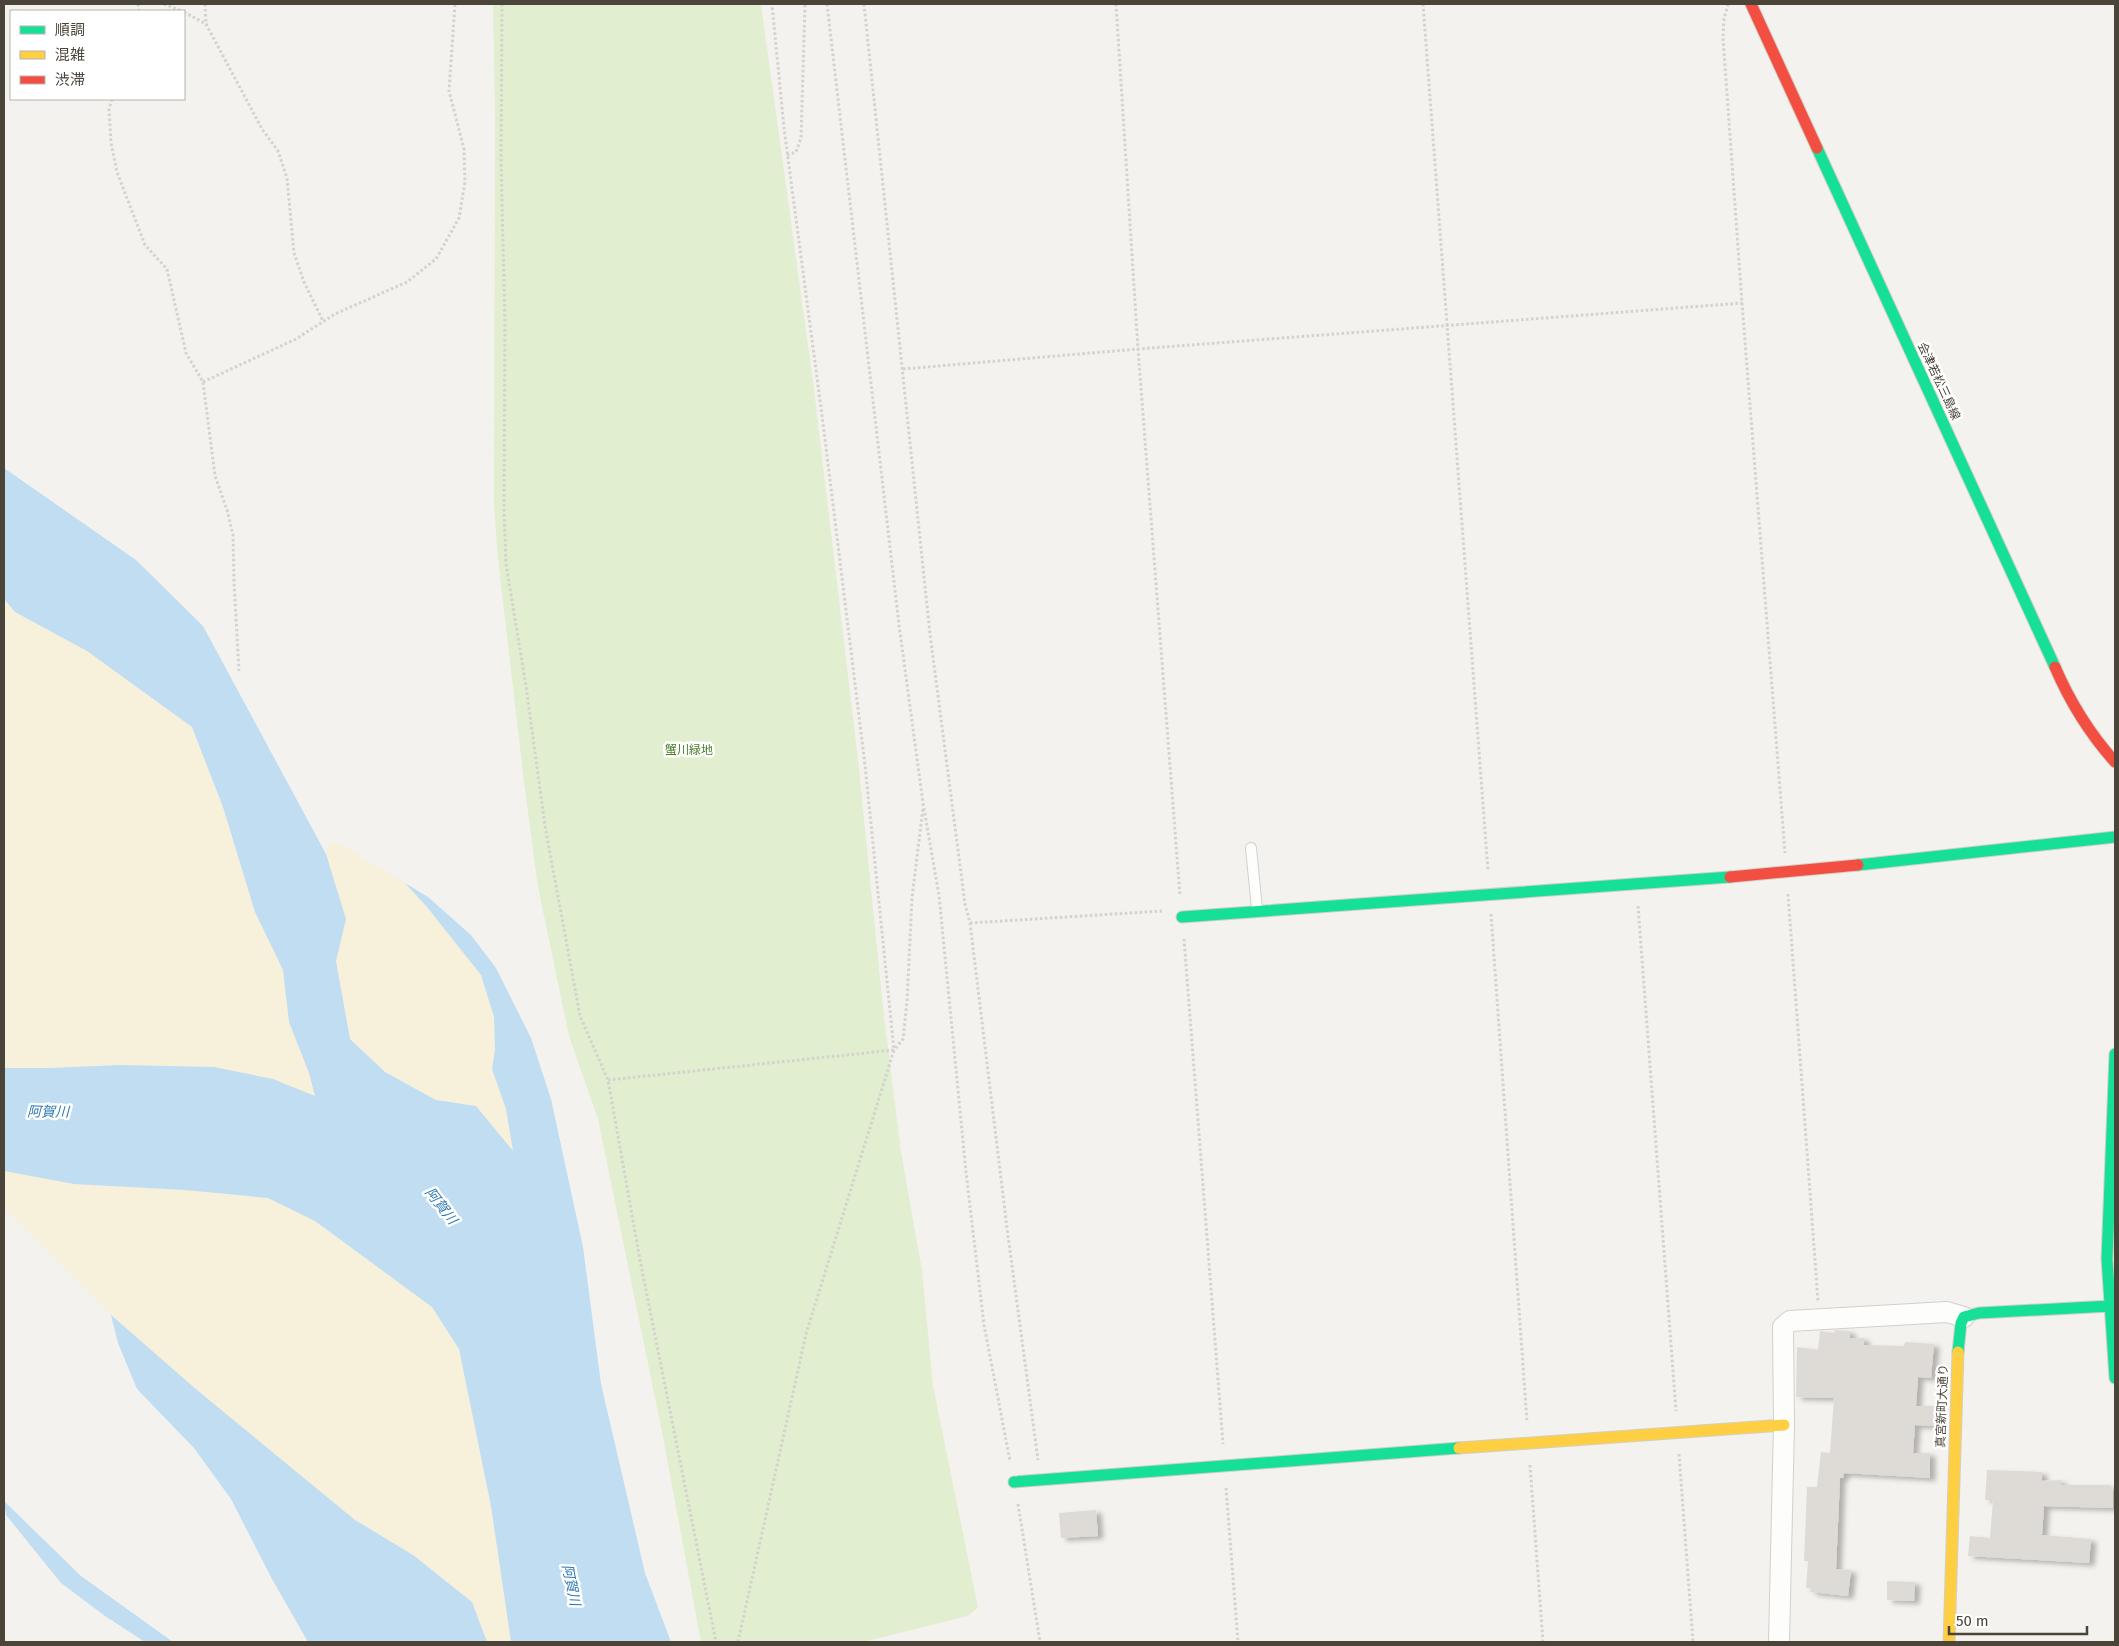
<svg xmlns="http://www.w3.org/2000/svg" width="2119" height="1646" viewBox="0 0 2119 1646" font-family="'Fira Sans','Noto Sans JP',sans-serif">
	<style>
		.green { fill: #e1eecf }
		.sand { fill: #f7f0da }
		.water { fill: #c0ddf1 }
		.building { fill: #dedbd6; filter: url(#shadow) }
		.lines { fill: none; stroke-linecap: round; stroke-linejoin: round }
		.lane-casing { stroke: #d2d0cb; stroke-width: 12 }
		.street-casing { stroke: #d2d0cb; stroke-width: 22 }
		.fast-casing { stroke: #d3cfc5; stroke-width: 13 }
		.slow-casing { stroke: #d3cfc5; stroke-width: 13 }
		.jam-casing { stroke: #d3cfc5; stroke-width: 13 }
		.path { stroke: #d3d2cc; stroke-width: 3; stroke-dasharray: 2.5 2.5; stroke-linecap: butt }
		.lane { stroke: #fdfdfc; stroke-width: 10 }
		.street { stroke: #fdfdfc; stroke-width: 20 }
		.fast { stroke: #16e098; stroke-width: 11 }
		.slow { stroke: #ffcf43; stroke-width: 11 }
		.jam { stroke: #f24e42; stroke-width: 11 }
		.labels { text-anchor: middle; dominant-baseline: central; stroke-width: 5; stroke-linejoin: round; paint-order: stroke }
		.street-label { font-size: 12px; fill: #4b4439; stroke: #fff }
		.park-label { font-size: 12px; fill: #4a7f2a; stroke: #fff }
		.water-label { font-size: 14px; font-style: italic; fill: #2e7ab2; stroke: #fff }
	</style>
	<defs>
		<filter id="shadow"><feDropShadow dx="5.5" dy="3" stdDeviation="2.5" flood-color="#0004"/></filter>
	</defs>
	<rect width="100%" height="100%" fill="#f4f2ee"/>
	<path class="green" d="M493,4H761L814,389L858,760L883,1008L901,1152L922,1271L933,1386L978,1607L968,1616L863,1642H701L663,1437L598,1119L569,1036L538,887L525,790L498,559L494,504L495,115Z"/>
	<path class="sand" d="M4,599L15,612L87,651L192,727L223,807L255,912L283,970L289,1022L309,1073L315,1097L273,1079L4,1068Z
		M329,843L340,844L405,883L427,907L481,975L494,1017L495,1050L492,1069L506,1109L514,1152L476,1106L437,1100L385,1072L350,1039L336,961L346,919L326,854Z
		M4,1171L74,1184L185,1190L268,1198L315,1221L432,1307L459,1349L491,1506L511,1642H487L472,1602L413,1555L355,1520L197,1390L111,1315L4,1208Z"/>
	<path class="water" d="M4,468L136,560L203,626L326,854L346,919L336,961L350,1039L385,1072L436,1100L476,1106L513,1151L506,1109L492,1069L495,1050L494,1017L481,975L427,907L405,883L428,897L471,935L496,968L531,1038L551,1099L583,1247L601,1384L645,1573L671,1642H511L491,1506L459,1349L432,1307L315,1221L268,1198L185,1190L74,1184L4,1171V1068H51L119,1065L214,1067L273,1079L315,1096L309,1073L289,1022L283,970L255,912L223,807L192,727L87,651L15,612L4,599Z
		M111,1315L197,1390L355,1520L413,1555L472,1602L487,1642H308L272,1579L231,1499L194,1448L137,1389L118,1343Z
		M4,1501L81,1576L173,1642H145L105,1616L61,1583L6,1515Z"/>
	<path class="building" d="M1835,1330L1850,1331V1338H1864V1345L1904,1346L1905,1342L1934,1344L1931,1378L1918,1377L1916,1406H1939L1938,1426L1915,1425L1913,1453H1930V1478L1844,1473L1843,1478H1840L1836,1569L1851,1570L1848,1596L1811,1592V1588H1806L1808,1561H1804L1807,1487H1817L1821,1452L1830,1453L1834,1398L1796,1397L1797,1347L1818,1350L1820,1331L1834,1333Z
		M1987,1470L2042,1472V1481L2061,1480V1485H2110V1487L2113,1488V1508L2044,1506L2042,1535L2091,1539L2089,1563L1968,1556L1970,1536L1990,1538L1993,1500H1985Z
		M1096,1510L1098,1536L1061,1538L1059,1513Z
		M1887,1581L1915,1582L1914,1601L1887,1600Z"/>
	<g class="lines">
		<defs>
			<path id="lane" d="M1251,848L1257,909"/>
			<path id="street" d="M1779,1642L1784,1425L1783,1327L1790,1321L1947,1312L1964,1317"/>
			<path id="fast" d="M1817,148L2055,667
				M1858,865L2115,837
				M1182,917L1730,877
				M2115,1054L2107,1259L2115,1378
				M1958,1352L1961,1323L1964,1317L1979,1313L2110,1306
				M1014,1482L1459,1448"/>
			<path id="slow" d="M1459,1448L1784,1425
				M1949,1642L1958,1352"/>
			<path id="jam" d="M1751,4L1817,148
				M2055,667C2070,702 2090,734 2115,762
				M1730,877L1858,865"/>
		</defs>
		<use href="#lane" class="lane-casing"/>
		<use href="#street" class="street-casing"/>
		<use href="#fast" class="fast-casing"/>
		<use href="#slow" class="slow-casing"/>
		<use href="#jam" class="jam-casing"/>
		<path class="path" d="M138,4L139,11
			M164,4L182,11
			M205,4L206,24
			M502,4L501,162L505,323L504,510L506,564L526,686L545,826L580,1016L608,1080L640,1260L716,1642
			M827,4L899,625L923,803L939,895L966,1172L984,1325L1010,1461
			M864,4L930,634L965,904L970,923L1007,1228L1038,1460
			M1116,4L1138,349L1180,896
			M1423,4L1488,871
			M1728,4L1724,19L1723,38L1742,303L1785,853
			M184,12L206,24L262,129L278,151L287,178L294,253L304,282L323,321
			M112,99L109,109L111,143L117,172L145,245L167,269L186,353L203,382L215,476L227,510L233,535L234,582L239,671
			M787,155L796,152L801,138L805,4
			M903,369L1138,349L1742,303
			M203,382L296,339L335,314L407,282L436,259L459,218L465,182L464,149L449,91L455,4
			M1788,894L1818,1301
			M1638,906L1676,1411
			M1491,914L1527,1422
			M970,923L1162,911
			M1184,939L1223,1444
			M608,1080L894,1050L903,1039L907,1002L912,898L923,808
			M1679,1454L1693,1642
			M1530,1465L1543,1642
			M1226,1488L1238,1642
			M1018,1504L1040,1642
			M738,1642L806,1334L894,1050L865,765L823,423L784,128L772,4"/>
		<use href="#lane" class="lane"/>
		<use href="#street" class="street"/>
		<use href="#fast" class="fast"/>
		<use href="#slow" class="slow"/>
		<use href="#jam" class="jam"/>
	</g>
	<g class="labels">
		<g class="street-label">
			<text transform="translate(1939 381) rotate(65)">会津若松三島線</text>
			<text transform="translate(1942 1406) rotate(-88)">真宮新町大通り</text>
		</g>
		<g class="park-label">
			<text x="689" y="750">蟹川緑地</text>
		</g>
		<g class="water-label">
			<text transform="translate(48 1112) rotate(1)">阿賀川</text>
			<text transform="translate(441 1206) rotate(52)">阿賀川</text>
			<text transform="translate(571 1585) rotate(78)">阿賀川</text>
		</g>
	</g>
	<rect width="2119" height="1646" fill="none" stroke="#4b4439" stroke-width="10"/>
	<rect x="10" y="10" width="175" height="90" fill="#ffffff" stroke="#b7b4b0"/>
	<rect x="20" y="26" width="25" height="8" fill="#16e098" stroke="#b7b4b0"/>
	<text x="55" y="35" font-size="15" fill="#4b4439">順調</text>
	<rect x="20" y="51" width="25" height="8" fill="#ffcf43" stroke="#b7b4b0"/>
	<text x="55" y="60" font-size="15" fill="#4b4439">混雑</text>
	<rect x="20" y="76" width="25" height="8" fill="#f24e42" stroke="#b7b4b0"/>
	<text x="55" y="85" font-size="15" fill="#4b4439">渋滞</text>
	<path d="M1949 1626v8h138v-8" fill="none" stroke="#4b4439" stroke-width="2.5"/>
	<text x="1956" y="1626" font-size="15" fill="#4b4439" stroke="#ffffff" stroke-width="4" paint-order="stroke">50 m</text>
</svg>
